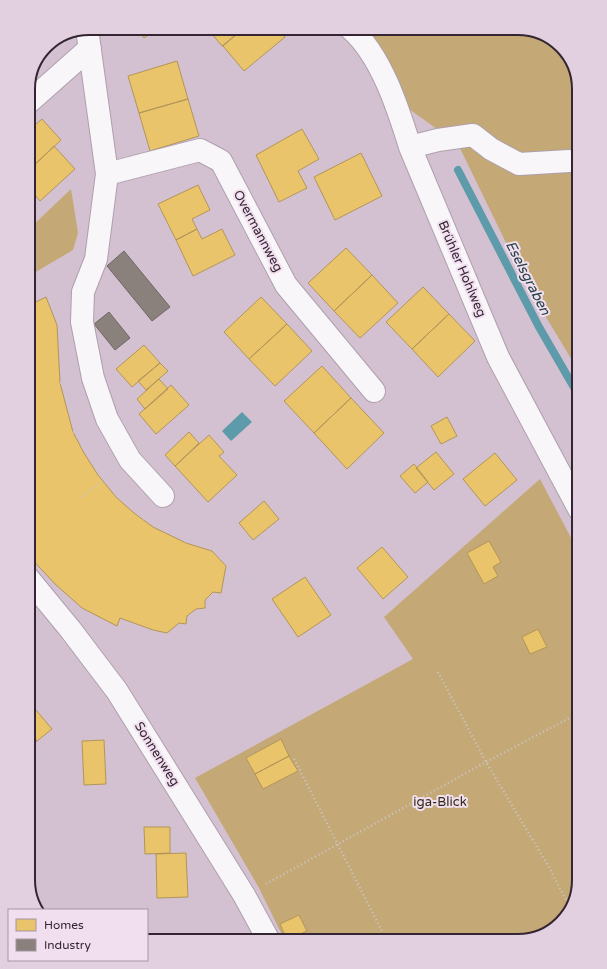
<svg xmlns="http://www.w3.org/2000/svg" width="607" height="969" viewBox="0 0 607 969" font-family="'Varela Round',sans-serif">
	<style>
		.green { fill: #c4a876 }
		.water { fill: #5d9baa }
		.homes { fill: #e9c46a; stroke: #b29559 }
		.industry { fill: #8a817c; stroke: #706666 }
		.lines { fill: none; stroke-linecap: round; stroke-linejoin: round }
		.stream { stroke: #5d9baa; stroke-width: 8 }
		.minor-casing { stroke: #aea0ad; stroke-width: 24 }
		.path { stroke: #ccc7cc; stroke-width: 2.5; stroke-dasharray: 1 3; stroke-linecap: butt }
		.minor { stroke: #f8f6f8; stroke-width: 22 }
		.labels { text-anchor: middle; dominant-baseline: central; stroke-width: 4; stroke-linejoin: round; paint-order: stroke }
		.street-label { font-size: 13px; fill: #332632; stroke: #f1dfef }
		.park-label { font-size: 13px; fill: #312914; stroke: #f1dfef }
		.water-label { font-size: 14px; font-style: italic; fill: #234045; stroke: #f1dfef }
		.rim { fill: none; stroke: #332632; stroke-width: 2 }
	</style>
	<rect width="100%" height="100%" fill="#d3c1d1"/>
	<path class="green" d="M367,28H522L552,38L573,62L579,89V372L525,282L458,144L409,109Z
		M71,189L78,233L73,250L34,273L28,262V230Z
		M540,479L579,553V881L571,911L545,935L518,941H285L259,888L195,778L413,659L384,617Z"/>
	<path class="water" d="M242,412L252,422L231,441L222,431Z"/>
	<path class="homes" d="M137,28H158L144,38Z
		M207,28H244L222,46Z
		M244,28H277L285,37L244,71L223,46Z
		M54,42L43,53L46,46Z
		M177,61L188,99L139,113L128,76Z
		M188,99L199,136L150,151L139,113Z
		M42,119L61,140L28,171V131Z
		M302,129L319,159L298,171L307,188L279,202L256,155Z
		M54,146L75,169L40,201L28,187V171Z
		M361,153L382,196L335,220L314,177Z
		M198,185L210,210L192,219L197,229L176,240L158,204Z
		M197,229L202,239L222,229L235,255L193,276L176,240Z
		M346,248L372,275L334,311L308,283Z
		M372,275L398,303L360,338L334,311Z
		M423,287L449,314L412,349L386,322Z
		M46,297L57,325L60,383L73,432L84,453L98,475L116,497L134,513L153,527L186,543L212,551L226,566L221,593L213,592L205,600V608L196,609L187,616L186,624L179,623L167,633L153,630L120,618L117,626L82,608L55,584L28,555V542L30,541L28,539V306Z
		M261,297L287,324L249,359L224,332Z
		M449,314L475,341L438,377L412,349Z
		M287,324L312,351L275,386L249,359Z
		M144,345L160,363L132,387L116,369Z
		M160,363L168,371L146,390L138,381Z
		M322,366L351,398L314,433L284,401Z
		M159,379L168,389L145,409L137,399Z
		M171,385L189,405L156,434L139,414Z
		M351,398L384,433L347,469L314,433Z
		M447,417L457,436L441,444L431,426Z
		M189,432L199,443L175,466L165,455Z
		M209,435L224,452L219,456L237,475L208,502L175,466Z
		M436,452L454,474L434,490L416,468Z
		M495,453L517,480L485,506L463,479Z
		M414,464L428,482L415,493L400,476Z
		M264,501L279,519L253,540L239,523Z
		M489,541L501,562L493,567L498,576L484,584L467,553Z
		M382,547L408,577L383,599L357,568Z
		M305,577L331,615L298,637L272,599Z
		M538,629L547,647L530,654L522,637Z
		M36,710L52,729L37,741L28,731V717Z
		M30,733L37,741L29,748L28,746V735Z
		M281,739L289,756L255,774L246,758Z
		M104,740L106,784L84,785L82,741Z
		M289,756L298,771L263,789L255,774Z
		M144,827H170V853L145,854Z
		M186,853L188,897L157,898L156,854Z
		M299,915L307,931L287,940L280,924Z
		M232,938V941H189V940Z"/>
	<path class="industry" d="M124,251L170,307L152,321L107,266Z
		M109,312L130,338L115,350L94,324Z"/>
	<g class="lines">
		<path class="stream" d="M458,170L539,327L579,396"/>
		<defs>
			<path id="minor" d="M350,28C381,55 398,108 410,147L498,357L579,509
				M87,29L107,174L96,259L83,292L82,322L93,378L107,419L130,460L163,496
				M28,103L90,48
				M410,147L438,140L473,135L491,149L519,164L569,161
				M107,174L200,150L221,161L286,285L374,391
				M28,578L70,629L117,691L244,895L269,941"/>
		</defs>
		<use href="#minor" class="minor-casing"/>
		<path class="path" d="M57,301L50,276L66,268
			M60,383L69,382
			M73,432L84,428
			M81,497L111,475
			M181,511L196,523L186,543
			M143,519L148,514
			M165,526L169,520
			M229,565L227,581H230L236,576H241L242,580L238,592
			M124,660L143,642L153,630
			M438,672L486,762L549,867L571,910
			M136,676L210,614L237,593L322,512L479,374
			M294,759L387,941
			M28,769L98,708
			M266,884L486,762L579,713"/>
		<use href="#minor" class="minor"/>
	</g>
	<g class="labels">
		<g class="street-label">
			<text transform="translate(258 231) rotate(62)">Overmannweg</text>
			<text transform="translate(462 269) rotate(67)">Brühler Hohlweg</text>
			<text transform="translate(157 754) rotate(58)">Sonnenweg</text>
		</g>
		<g class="park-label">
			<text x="440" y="802">iga-Blick</text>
		</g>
		<g class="water-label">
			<text transform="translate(528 278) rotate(63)">Eselsgraben</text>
		</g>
	</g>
	<path d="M0 0H607V969H0ZM89 35H518A54 54 0 0 1 572 89V880A54 54 0 0 1 518 934H89A54 54 0 0 1 35 880V89A54 54 0 0 1 89 35Z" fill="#e2d0e0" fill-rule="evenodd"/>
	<path class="rim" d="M89 35H518A54 54 0 0 1 572 89V880A54 54 0 0 1 518 934H89A54 54 0 0 1 35 880V89A54 54 0 0 1 89 35Z"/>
	<rect x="8" y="909" width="140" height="52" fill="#f1dfef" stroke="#a595a3"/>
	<rect x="16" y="919" width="20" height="12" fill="#e9c46a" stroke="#a595a3"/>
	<text x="44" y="929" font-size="12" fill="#332632">Homes</text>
	<rect x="16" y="939" width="20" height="12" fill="#8a817c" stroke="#a595a3"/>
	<text x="44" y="949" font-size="12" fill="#332632">Industry</text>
</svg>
